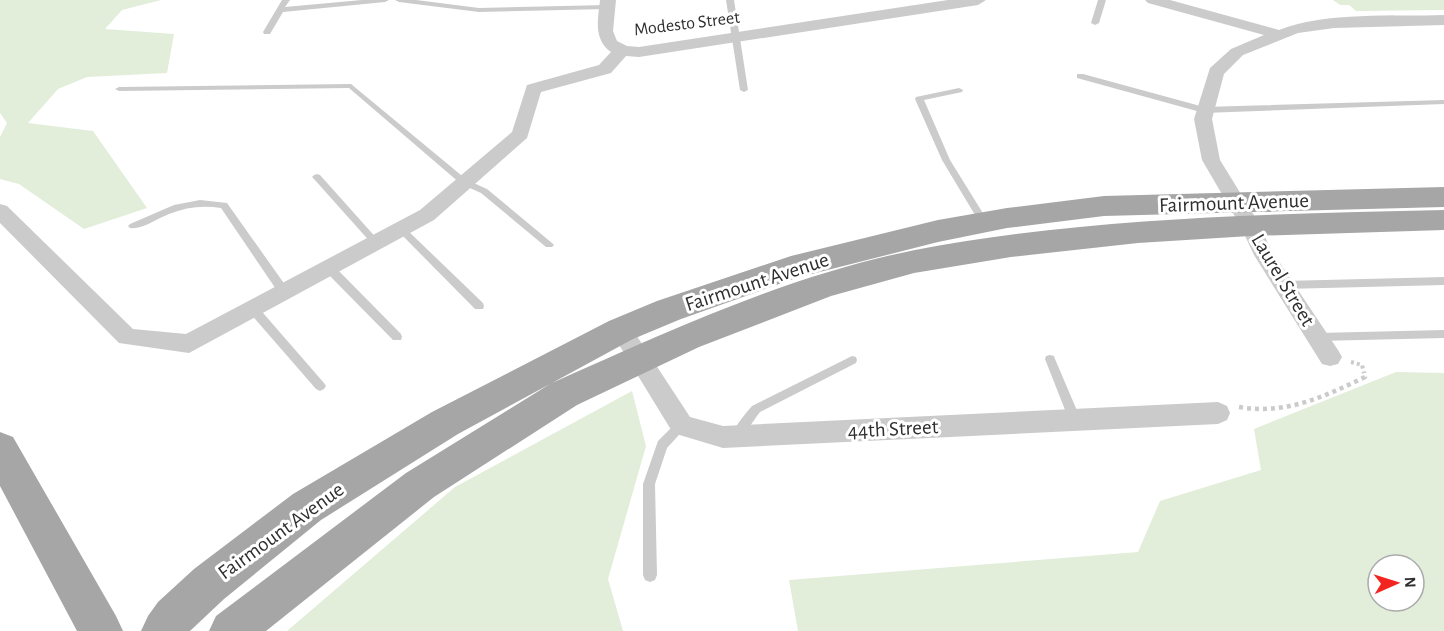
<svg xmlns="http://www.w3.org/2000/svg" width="1444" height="631" viewBox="0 0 1444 631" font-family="'Alegreya Sans',sans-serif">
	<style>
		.green { fill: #e2edda; fill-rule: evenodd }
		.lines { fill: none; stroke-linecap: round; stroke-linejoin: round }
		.path-far1 { stroke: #cbcbcb; stroke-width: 4; stroke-dasharray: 3 3; stroke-linecap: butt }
		.path { stroke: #cbcbcb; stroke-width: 4.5; stroke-dasharray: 4 4; stroke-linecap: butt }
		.service { fill: #cbcbcb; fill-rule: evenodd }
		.minor { fill: #cbcbcb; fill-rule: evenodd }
		.primary { fill: #a6a6a6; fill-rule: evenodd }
		.labels { text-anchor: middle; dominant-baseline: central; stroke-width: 6; stroke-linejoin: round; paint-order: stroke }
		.far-street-label { font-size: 18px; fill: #2e2e2e; stroke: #fff }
		.street-label { font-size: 21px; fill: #2e2e2e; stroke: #fff }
	</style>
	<rect width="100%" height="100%" fill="#fff"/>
	<path class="green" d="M0,0H161L122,10L105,29L174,34L167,73L87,77L58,89L28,123L93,131L147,208L84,229L19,184L0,179V137L7,123L0,113Z
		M1333,0H1444V10L1356,11L1349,5H1340Z
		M1396,372L1444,373V631H798L789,580L1138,552L1160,501L1261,470L1254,429ZM1378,565H1414V601H1378Z
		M632,391L646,446L608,579L623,631H287L455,487Z"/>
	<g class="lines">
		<path class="path-far1" d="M1351,362L1362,365L1364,373"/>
		<path class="path" d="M1239,407C1285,415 1324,397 1365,377L1364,372"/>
		<path class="service" d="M282,0H290L285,7L362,0H389L385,2L283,12L270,34H264L263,32Z
			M395,0H416L479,8L607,5L611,7L607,9L479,12L399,2Z
			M726,0H734L748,90L744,92L740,90Z
			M1098,0H1106L1099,23L1095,25L1091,23Z
			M1077,74H1083L1204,107L1444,100V104L1204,113L1077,78Z
			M351,84L467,180L487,189L552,243L554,245L552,247H546L481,193L461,184L349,88L119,91L115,89L119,87Z
			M959,88L963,90L962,92L924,100L950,160L989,223L984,226L981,225L942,160L915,99L916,97Z
			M317,174L320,175L379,241L381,243L379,245H373L314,179L312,177L314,175Z
			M200,200L227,203L288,289L289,292L288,295H280L221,208C203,205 186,207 169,214C158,218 142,230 130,228L128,226L130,224L174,205Z
			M401,226L404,227L483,303L484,306L483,309H475L398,231L396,229L398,227Z
			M329,264L333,265L401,334L402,337L401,340H393L325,271L324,268L325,265Z
			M1444,277V285L1284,289L1279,285L1284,281Z
			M253,305L257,306L324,383L326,386L324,389L320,391L316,389L249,312L248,309L249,306Z
			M1444,330V338L1318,341L1314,340L1313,337L1314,334L1318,333Z
			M1050,355L1054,356L1055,359L1081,420L1079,424L1075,425L1071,424L1069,420L1045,359L1046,356Z
			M852,356L856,357L857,360L856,363L760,412C756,417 742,439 738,440C736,440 734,439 733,439L731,435C737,424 744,415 752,406Z
			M682,420L686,421L688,425L667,448L655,484L657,575L655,580L650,582L645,580L643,575V484L658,441L678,421Z"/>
		<path class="minor" d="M600,0H616L613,31L617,41L627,46L639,47L948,0H986L978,5L639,57L626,56L611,73L541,92L527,138L434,220L189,353L119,343L0,223V204L7,206L133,329L186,334L420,210L512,132L527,85L599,65L611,52C593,39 598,19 600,0Z
			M1145,0H1170L1279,30C1327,11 1393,17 1444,15V25L1334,28L1298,33L1243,55L1224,74L1212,119L1220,160L1260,225L1270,248L1338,350L1342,357L1338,364L1330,366L1322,364L1254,255L1240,225L1202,160L1194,119L1210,68L1231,49L1264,35L1148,3Z
			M621,321L629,324L690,417L723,426L1218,402L1227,406L1230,413L1227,420L1218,424L723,448L673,433L610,330L613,324Z"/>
		<path class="primary" d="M1444,187V207L1104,216L1007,228L938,242L796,278L681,319L633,339L552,383C669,331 789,275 915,250C1090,217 1267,214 1444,210V230L1250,236L1138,243L1011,257L914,273L831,296L699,347L577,405L434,497L266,631H209L216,616L406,473L550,384L458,434L321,520L224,599L190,631H141L148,616L158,602L194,569L293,494L432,412L609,321L657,301L791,256L938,220L1007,208L1104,196Z
			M0,432L13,437L116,616L123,631H77L0,486Z"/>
	</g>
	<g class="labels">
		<g class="far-street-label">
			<text transform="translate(687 24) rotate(-7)">Modesto Street</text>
		</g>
		<g class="street-label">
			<text transform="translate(1234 203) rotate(-2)">Fairmount Avenue</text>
			<text transform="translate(1283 280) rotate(59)">Laurel Street</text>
			<text transform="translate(757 282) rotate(-18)">Fairmount Avenue</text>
			<text transform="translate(893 429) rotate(-3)">44th Street</text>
			<text transform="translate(281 531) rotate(-36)">Fairmount Avenue</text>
		</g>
	</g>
	<g transform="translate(1396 583) rotate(87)"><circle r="28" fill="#ffffff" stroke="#ababab" stroke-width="1.5"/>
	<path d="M0-4.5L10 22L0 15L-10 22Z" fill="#f32521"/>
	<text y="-9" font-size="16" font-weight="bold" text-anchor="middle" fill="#2e2e2e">N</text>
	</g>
</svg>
